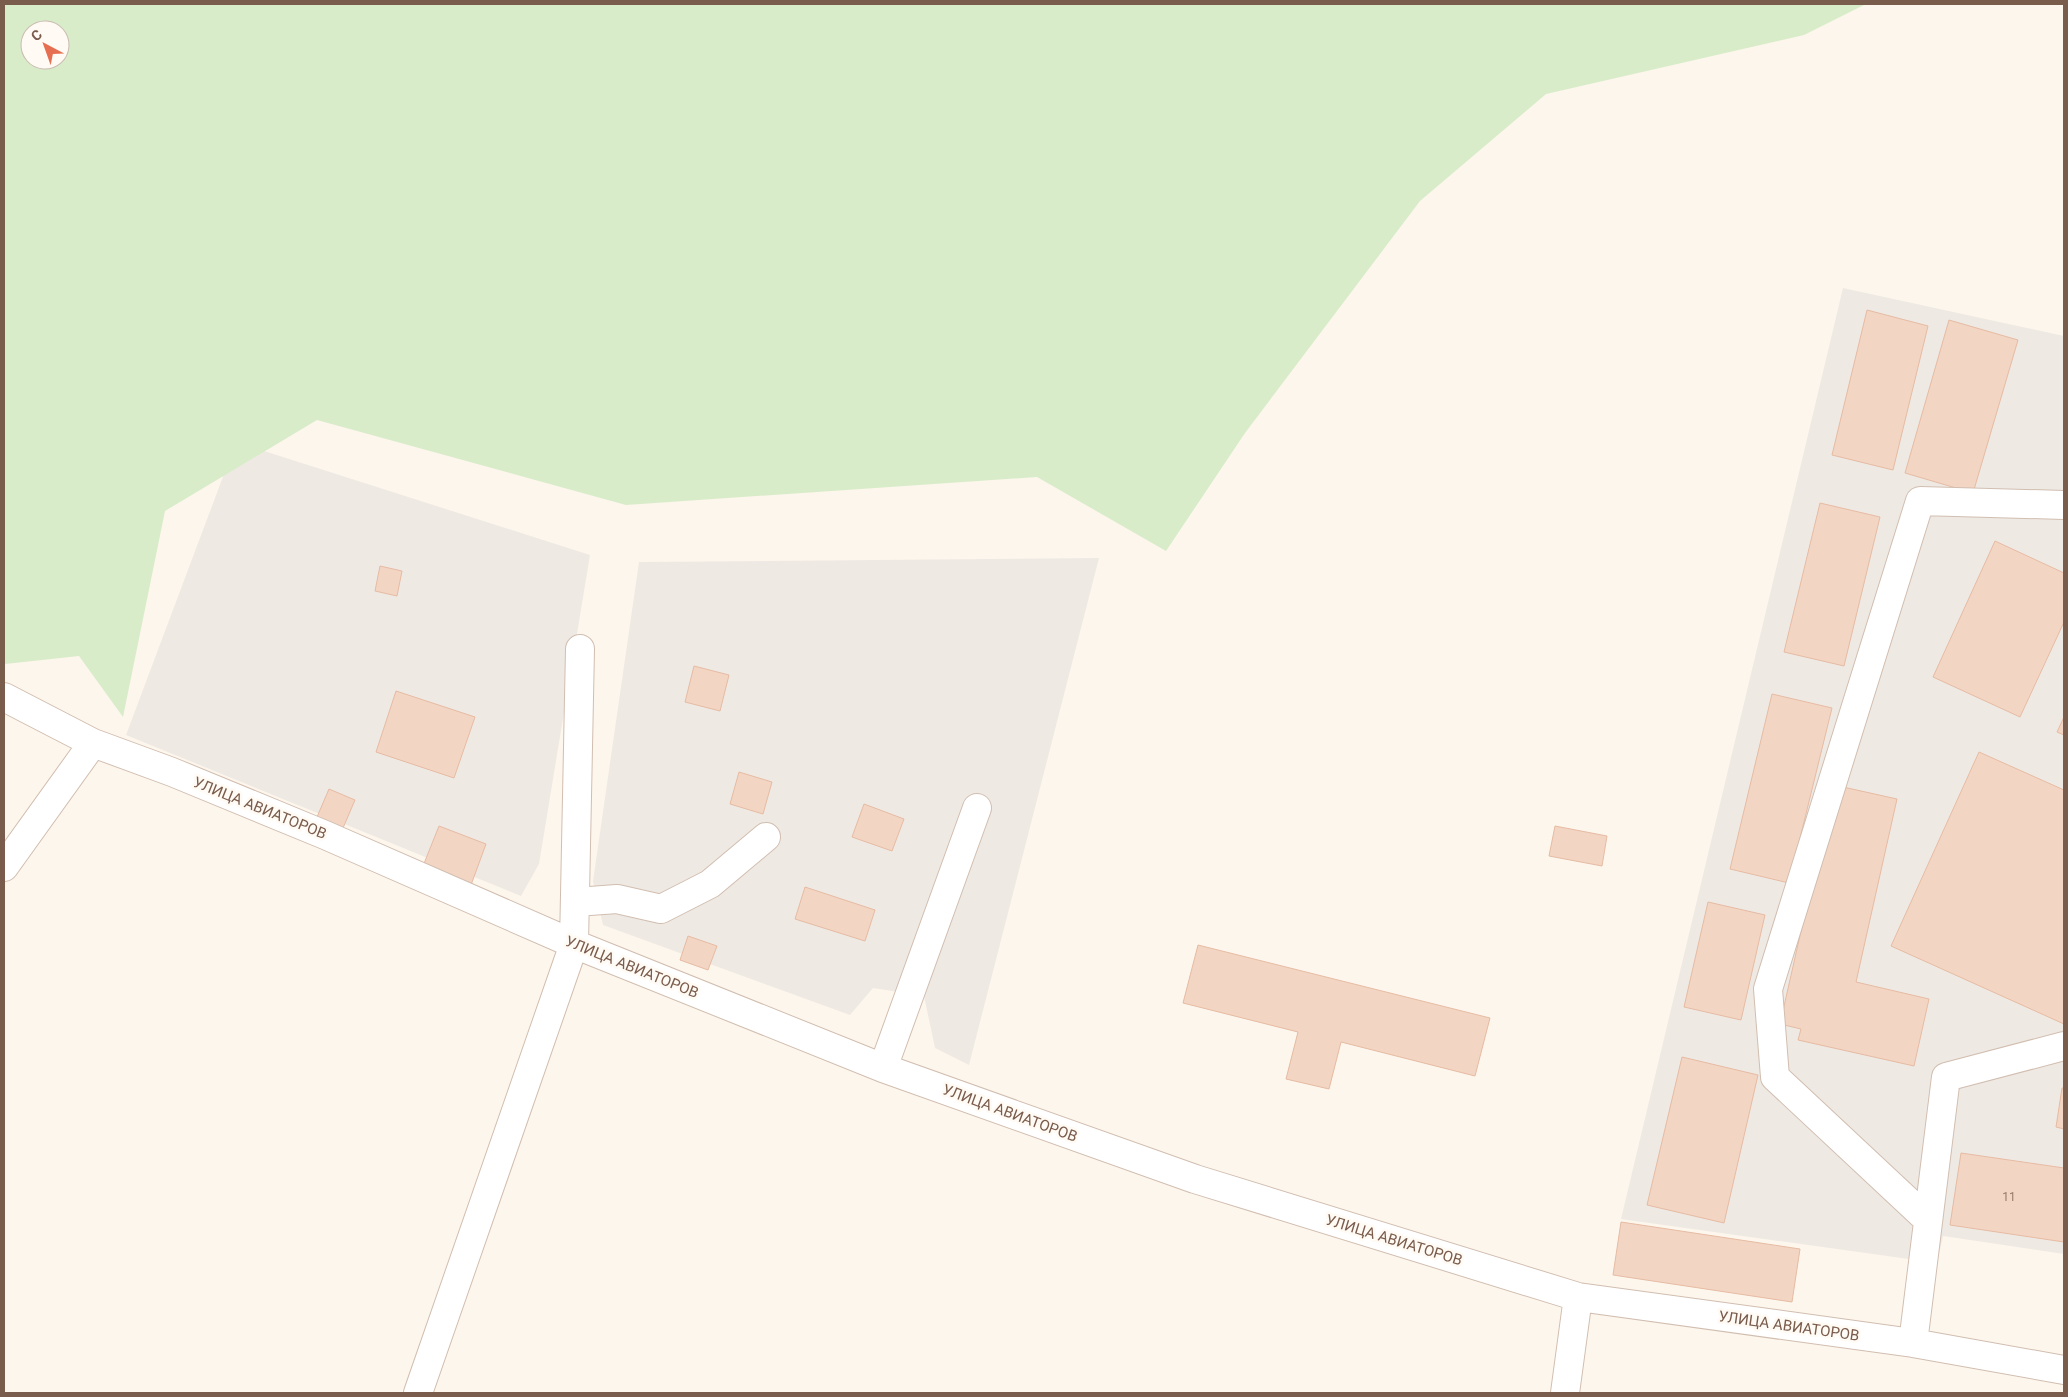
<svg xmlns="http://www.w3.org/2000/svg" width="2068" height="1397" viewBox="0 0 2068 1397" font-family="Roboto,sans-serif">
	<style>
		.industrial { fill: #efe9e4 }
		.green { fill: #d8ecc9; fill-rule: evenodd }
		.building { fill: #f3d5c3; stroke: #e6bba3 }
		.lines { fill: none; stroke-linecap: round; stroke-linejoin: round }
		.minor-casing { stroke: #d1beb0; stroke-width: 30 }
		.minor { stroke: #fff; stroke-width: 28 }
		.labels { text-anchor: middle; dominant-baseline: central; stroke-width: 5; stroke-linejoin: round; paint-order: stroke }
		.number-label { font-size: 12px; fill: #987a6a }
		.street-label { font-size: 15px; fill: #7a5c4d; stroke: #fffaf3 }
	</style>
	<rect width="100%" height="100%" fill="#fdf6ec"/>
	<path class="industrial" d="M1843,288L2064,336V1254L1943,1236L1937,1263L1621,1219Z
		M236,442L590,555L539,864L521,896L126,735Z
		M1099,558L969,1065L935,1048L924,996L873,988L850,1015L603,925L593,881L639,562Z"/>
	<path class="green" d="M4,4H1866L1804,35L1546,94L1420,201L1245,433L1166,551L1037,477L626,505L317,420L165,511L123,717L79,656L5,664L4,663ZM30,30H60V60H30Z"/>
	<path class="building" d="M1867,310L1928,326L1893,470L1832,455Z
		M1949,320L2018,340L1973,493L1905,473Z
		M1820,503L1880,517L1844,666L1784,652Z
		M1995,541L2064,573V622L2020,717L1933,677Z
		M380,566L402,571L397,596L375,591Z
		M694,666L729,675L720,711L685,702Z
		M396,691L475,717L454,778L376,752Z
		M1772,694L1832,708L1789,883L1730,869Z
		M2064,717V735L2057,732Z
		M1979,752L2064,790V1024L1891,946Z
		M739,772L772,782L763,814L730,804Z
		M1834,785L1897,799L1856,982L1929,999L1914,1066L1798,1040L1801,1029L1780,1024Z
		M329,789L355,800L343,828L317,817Z
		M864,804L904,819L892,851L852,837Z
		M439,826L486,844L471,885L423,866Z
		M1555,826L1607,836L1602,866L1549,856Z
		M805,887L875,910L865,941L795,919Z
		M1708,902L1765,915L1741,1020L1684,1007Z
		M688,936L717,946L708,970L680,960Z
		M1198,945L1490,1018L1475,1076L1341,1042L1329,1089L1286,1079L1298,1032L1183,1003Z
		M1682,1057L1758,1075L1724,1223L1647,1205Z
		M2062,1088H2064V1129L2056,1127Z
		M1961,1153L2064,1168V1242L1950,1225Z
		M1621,1222L1800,1249L1792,1302L1613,1275Z"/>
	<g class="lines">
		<defs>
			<path id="minor" d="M4,697L93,743L172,772L325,835L574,944L883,1068L1195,1179L1578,1297L1913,1343L2064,1370
				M4,867L93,743
				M576,902L617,899L661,909L710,884L766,837
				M883,1068L977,808
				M1928,1220L1775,1077L1768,989L1920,501L2064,505
				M1913,1343L1946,1077L2064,1046
				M418,1393L574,944L580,649
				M1565,1393L1578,1297"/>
		</defs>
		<use href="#minor" class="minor-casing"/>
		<use href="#minor" class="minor"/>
	</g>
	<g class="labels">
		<g class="number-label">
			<text x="2009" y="1197">11</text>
		</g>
		<g class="street-label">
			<text transform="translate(260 808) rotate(22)">УЛИЦА АВИАТОРОВ</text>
			<text transform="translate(632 967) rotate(22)">УЛИЦА АВИАТОРОВ</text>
			<text transform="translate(1010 1113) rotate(20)">УЛИЦА АВИАТОРОВ</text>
			<text transform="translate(1394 1240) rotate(17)">УЛИЦА АВИАТОРОВ</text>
			<text transform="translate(1789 1326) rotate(8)">УЛИЦА АВИАТОРОВ</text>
		</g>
	</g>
	<rect width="2068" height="1397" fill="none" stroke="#7a5c4d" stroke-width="10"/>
	<g transform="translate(45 45) rotate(319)"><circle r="24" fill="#fffaf3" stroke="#cabbb1"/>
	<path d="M0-4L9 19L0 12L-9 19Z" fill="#e76f51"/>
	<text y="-8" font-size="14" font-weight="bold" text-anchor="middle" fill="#7a5c4d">С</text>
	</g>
</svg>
